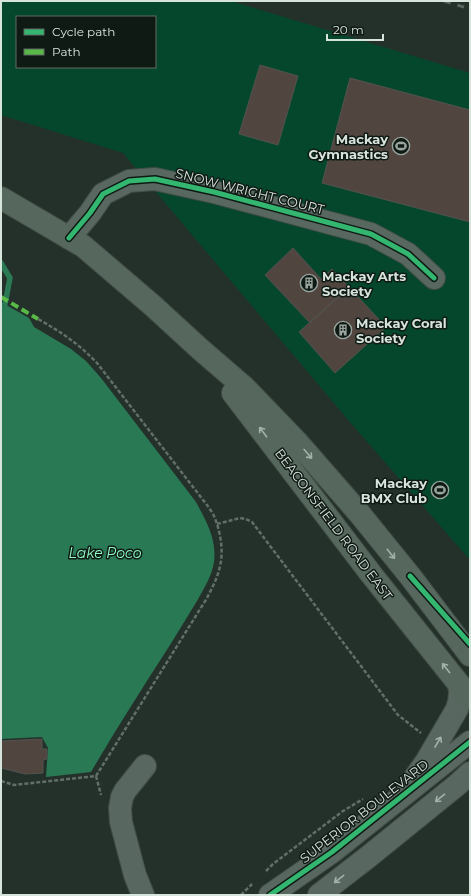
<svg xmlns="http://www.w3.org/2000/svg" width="471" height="896" viewBox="0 0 471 896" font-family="Montserrat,sans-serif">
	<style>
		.green { fill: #05472d; fill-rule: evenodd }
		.water { fill: #297955 }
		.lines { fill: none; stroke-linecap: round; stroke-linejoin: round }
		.stream { stroke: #297955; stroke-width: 5.5 }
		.building { fill: #50463f; stroke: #51534e }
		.minor-casing { stroke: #414d46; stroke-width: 24 }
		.major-casing { stroke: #414d46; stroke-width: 24 }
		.path { stroke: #626e67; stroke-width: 2.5; stroke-dasharray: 4 2; stroke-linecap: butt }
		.minor { stroke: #58675f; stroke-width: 22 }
		.major { stroke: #56675d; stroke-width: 22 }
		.rail { stroke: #5b6861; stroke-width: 3; stroke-dasharray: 7 7; stroke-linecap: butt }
		.quiet { stroke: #58b947; stroke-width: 4; stroke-dasharray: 8 4; stroke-linecap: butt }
		.cycleway-casing { stroke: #101a15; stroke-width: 8 }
		.cycleway { stroke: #33b770; stroke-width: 5 }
		.oneway { stroke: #a3b2a9 }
		.oneway2 { stroke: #a4b2aa }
		.labels { text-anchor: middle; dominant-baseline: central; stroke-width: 3; stroke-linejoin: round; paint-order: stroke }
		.poi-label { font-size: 13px; font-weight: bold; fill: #d7e4dc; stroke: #101a15; text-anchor: end }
		.street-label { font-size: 13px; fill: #d7e4dc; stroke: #101a15 }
		.water-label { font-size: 14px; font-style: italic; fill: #91fdc5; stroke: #101a15 }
	</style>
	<rect width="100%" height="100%" fill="#24312a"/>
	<path class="green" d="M1,1H231L470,73V560L349,421L123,153L1,115ZM17,17H155V67H17Z"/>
	<path class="water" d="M1,302L29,318L34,327L71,349L86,361L101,378L196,502C206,521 217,539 214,562C212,576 204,588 197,601C188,616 179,630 170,645C143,687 116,729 91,772L46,777L48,748L42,737L1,739Z"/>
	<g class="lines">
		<path class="stream" d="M1,263L10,278L5,304"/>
	</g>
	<path class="building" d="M260,65L298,76L278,145L239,134Z
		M350,78L470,110V222L322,183Z
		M293,248L321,279L332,269L349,287L310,323L265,275Z
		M349,287L386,327L335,373L299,332Z
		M42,739V749H47V759L43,760V773L25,774L1,768V741Z"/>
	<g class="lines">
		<defs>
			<path id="minor" d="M69,238L90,213L103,194L129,181L155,179L214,192L371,234L408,254L434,278
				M414,779L426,762L457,709C460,700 461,693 459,685
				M143,895L135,875L121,822L120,808L122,797L125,791L145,766
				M270,895L332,852L470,742
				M319,895L368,857L457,785L470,773"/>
			<path id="major" d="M1,198L83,246L152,305L200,349L244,387L297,442L359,513L410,576L470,655
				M233,393L371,574L470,698"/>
		</defs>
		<use href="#minor" class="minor-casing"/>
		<use href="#major" class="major-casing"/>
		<path class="path" d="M217,524L240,518L246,519L252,522L398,715L421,733
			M96,776L101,795
			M1,781L14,785L96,776L207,598C212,588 218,577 220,566C224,550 220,530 214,516C212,512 209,508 207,505L97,363C78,343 61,332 38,319
			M266,871L273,864L343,811L363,799
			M241,895L252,884"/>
		<use href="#minor" class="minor"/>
		<use href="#major" class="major"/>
		<path class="rail" d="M444,1L470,9"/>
		<path class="quiet" d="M1,297L38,319"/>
		<defs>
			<path id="cycleway" d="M69,238L90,213L103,194L129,181L155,179L214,192L371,234L408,254L434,278
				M410,576L470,644
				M270,895L332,852L470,742"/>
		</defs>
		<use href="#cycleway" class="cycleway-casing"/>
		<use href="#cycleway" class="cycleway"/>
	</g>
	<defs><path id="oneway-shaft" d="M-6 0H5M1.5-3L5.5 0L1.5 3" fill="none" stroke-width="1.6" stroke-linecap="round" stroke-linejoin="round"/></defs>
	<g class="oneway">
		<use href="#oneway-shaft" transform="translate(263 432) rotate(-127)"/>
		<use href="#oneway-shaft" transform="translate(308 454) rotate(49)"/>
		<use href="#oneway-shaft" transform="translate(391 554) rotate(51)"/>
		<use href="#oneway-shaft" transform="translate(446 668) rotate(-128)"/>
	</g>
	<g class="oneway2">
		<use href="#oneway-shaft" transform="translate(438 742) rotate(-59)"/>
		<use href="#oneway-shaft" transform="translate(440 798) rotate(141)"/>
		<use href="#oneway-shaft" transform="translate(339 879) rotate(142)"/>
	</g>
	<defs>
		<symbol id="stadium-ring" viewBox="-11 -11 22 22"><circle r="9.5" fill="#101a15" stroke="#98a59e" stroke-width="1.5"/><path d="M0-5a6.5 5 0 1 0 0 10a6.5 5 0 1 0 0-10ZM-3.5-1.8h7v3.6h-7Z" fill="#98a59e"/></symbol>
		<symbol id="building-ring" viewBox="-11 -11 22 22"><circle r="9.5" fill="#101a15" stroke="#98a59e" stroke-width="1.5"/><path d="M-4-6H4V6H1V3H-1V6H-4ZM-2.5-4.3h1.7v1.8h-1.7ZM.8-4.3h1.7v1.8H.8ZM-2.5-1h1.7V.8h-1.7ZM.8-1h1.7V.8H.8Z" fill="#98a59e"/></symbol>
	</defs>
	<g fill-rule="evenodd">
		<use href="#stadium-ring" x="391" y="136" width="20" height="20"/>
		<use href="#building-ring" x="299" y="273" width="20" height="20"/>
		<use href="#building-ring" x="333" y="320" width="20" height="20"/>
		<use href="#stadium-ring" x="430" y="480" width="20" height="20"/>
	</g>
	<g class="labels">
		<g class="poi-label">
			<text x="388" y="139">Mackay<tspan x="388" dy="15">Gymnastics</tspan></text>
			<text x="322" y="276" text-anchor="start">Mackay Arts<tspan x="322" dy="15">Society</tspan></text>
			<text x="356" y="323" text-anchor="start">Mackay Coral<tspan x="356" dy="15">Society</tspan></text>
			<text x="427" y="483">Mackay<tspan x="427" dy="15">BMX Club</tspan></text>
		</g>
		<g class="street-label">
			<text transform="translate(250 191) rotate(14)">SNOW WRIGHT COURT</text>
			<text transform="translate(334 524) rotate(53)">BEACONSFIELD ROAD EAST</text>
			<text transform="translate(364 811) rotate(-38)">SUPERIOR BOULEVARD</text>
		</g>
		<g class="water-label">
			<text x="105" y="553">Lake Poco</text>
		</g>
	</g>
	<rect width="471" height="896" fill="none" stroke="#d7e4dc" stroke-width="4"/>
	<rect x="16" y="16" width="140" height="52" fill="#101a15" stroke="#606b65"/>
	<rect x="24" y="29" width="20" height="6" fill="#33b770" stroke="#606b65"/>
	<text x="52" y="36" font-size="12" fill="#d7e4dc">Cycle path</text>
	<rect x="24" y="49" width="20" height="6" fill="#58b947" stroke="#606b65"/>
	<text x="52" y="56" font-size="12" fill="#d7e4dc">Path</text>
	<path d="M327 34v6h56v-6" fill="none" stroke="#d7e4dc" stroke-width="2"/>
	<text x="333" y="34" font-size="12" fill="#d7e4dc" stroke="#101a15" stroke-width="3" paint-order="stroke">20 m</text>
</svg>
